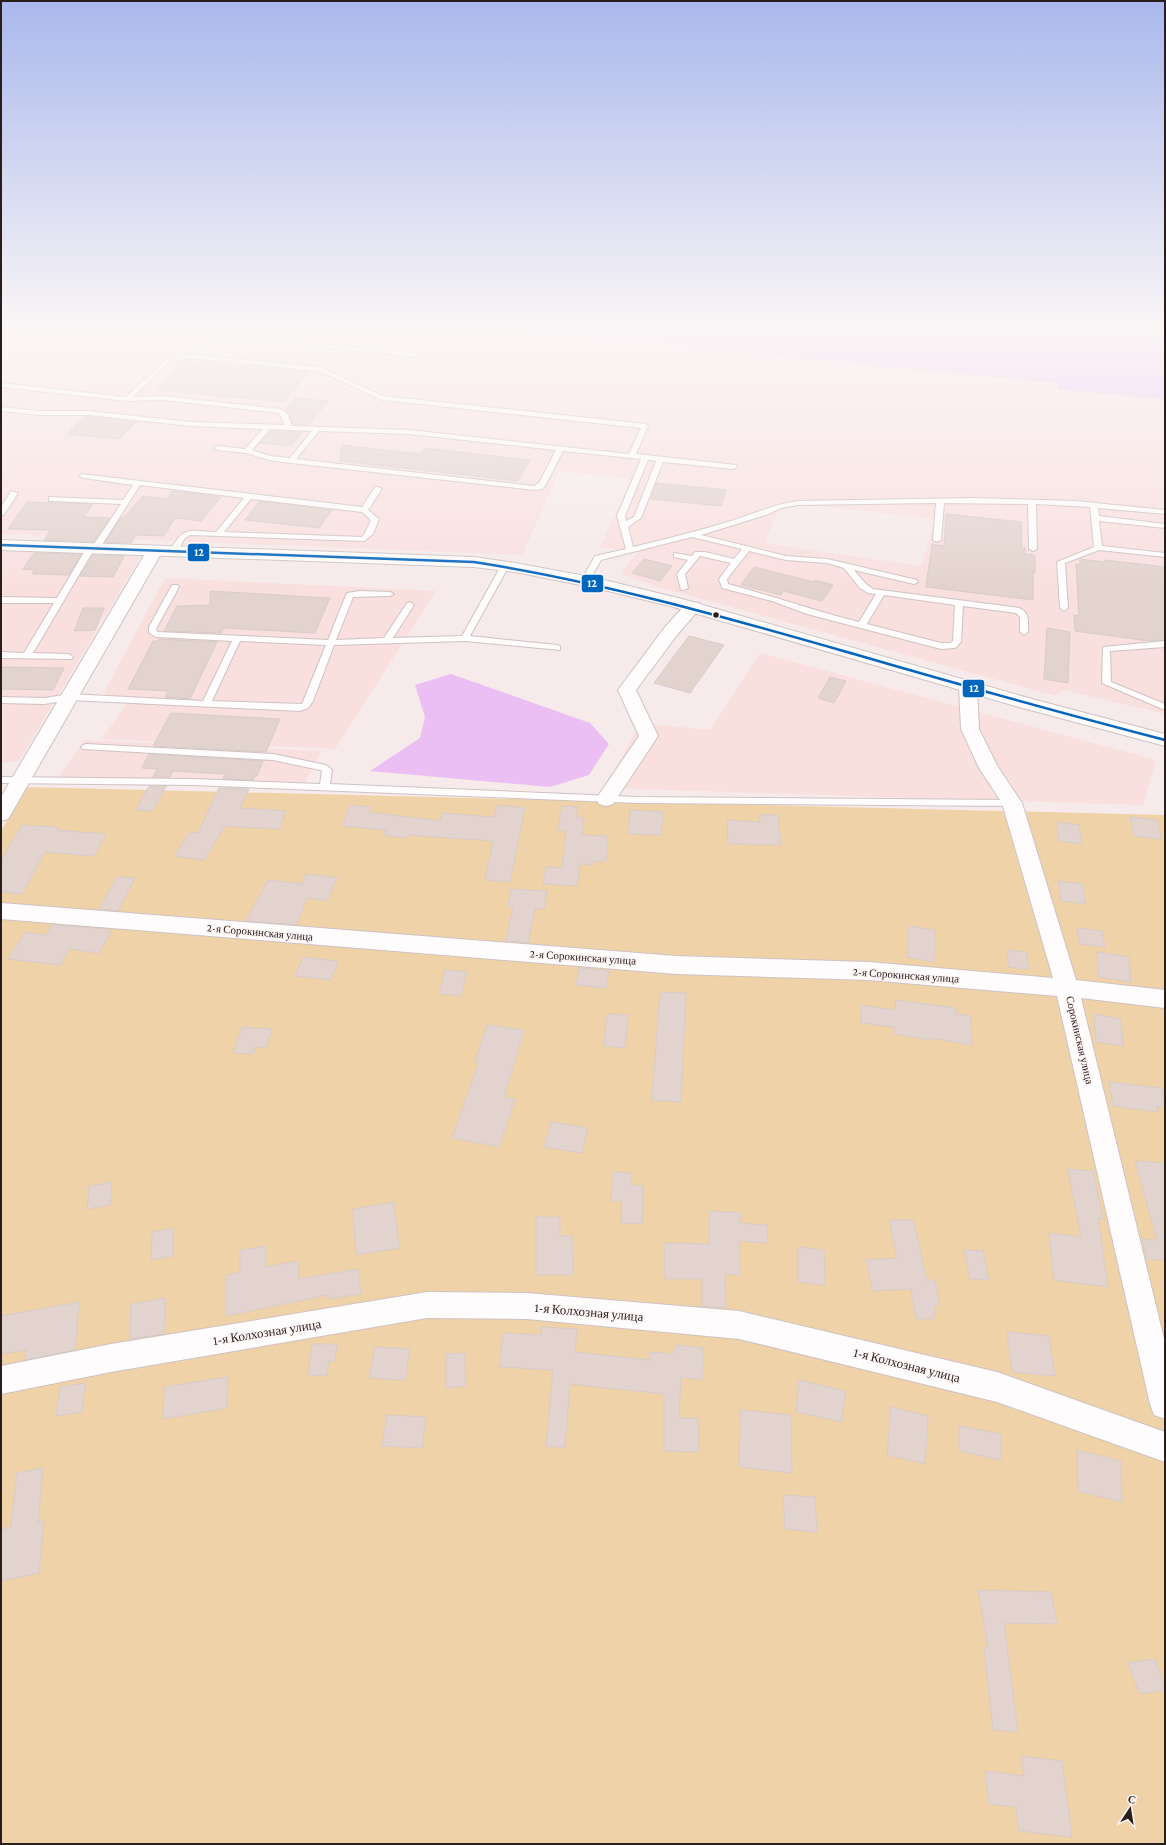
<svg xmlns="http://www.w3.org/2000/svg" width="1166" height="1845" viewBox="0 0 1166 1845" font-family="'Crimson Pro',serif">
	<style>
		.built { fill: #f9e0df; fill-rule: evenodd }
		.green { fill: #f0d2a8 }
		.water { fill: #ecbff4 }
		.building { fill: #e3d3ce; stroke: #d7ccc9 }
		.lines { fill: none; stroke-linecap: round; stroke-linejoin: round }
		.lane-casing { stroke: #cec2c2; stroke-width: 2 }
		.street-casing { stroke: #cec2c2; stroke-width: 2 }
		.secondary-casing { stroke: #cec2c2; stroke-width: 2 }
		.path { stroke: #dad6d6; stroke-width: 1.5; stroke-dasharray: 2 1; stroke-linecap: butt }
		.lane { fill: #fefcfc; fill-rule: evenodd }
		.street { fill: #fefcfc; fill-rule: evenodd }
		.secondary { fill: #fefcfc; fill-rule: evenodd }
		.bus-1-casing { stroke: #fef6f6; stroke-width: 5 }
		.bus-1 { stroke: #0065bd; stroke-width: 2.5 }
		.bus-dot { fill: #2a1e1d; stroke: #fef6f6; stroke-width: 1.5 }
		.labels { text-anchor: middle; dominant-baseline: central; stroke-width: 3; stroke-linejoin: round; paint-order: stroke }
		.street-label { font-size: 11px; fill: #2a1e1d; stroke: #fef6f6 }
		.near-street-label { font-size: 13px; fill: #2a1e1d; stroke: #fef6f6 }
		.line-badge { stroke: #fef6f6; stroke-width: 1.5 }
		.badge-label { font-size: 11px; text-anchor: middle; font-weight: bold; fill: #fff }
	</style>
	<rect width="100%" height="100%" fill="#f6eaea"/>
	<path class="built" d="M1,330H513L1057,383L1058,389L1165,399V714L1063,690L1056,696L658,587L621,574L638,551L600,548L631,479L559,471L522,555L1,534ZM804,504L935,519L921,566L764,543L779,510L783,507Z
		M1,549L143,552L19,761L1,763Z
		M165,578L436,591L335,749L102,739L131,697L103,694Z
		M760,653L1156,760L1143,805L605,788L640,723L710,730Z
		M85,740L322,751L301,789L55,781Z"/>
	<path class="green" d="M27,787L1165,815V1844H1V831Z"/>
	<path class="water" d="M513,330H1165V399L1058,389L1057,383Z
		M451,674L590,723L609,744L589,775L550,787L370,771L420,738L425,717L415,685Z"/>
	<path class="building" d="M183,361L309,372L284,402L155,390Z
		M295,398L328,401L308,425H293L288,412L285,410Z
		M85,416H89L136,422L119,439L67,434Z
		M271,431L302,432L291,446L260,443Z
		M342,445L420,454L425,448L530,460L518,481L340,461Z
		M656,483L726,490L721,506L651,499Z
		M173,491L221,497L201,521L175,518L164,536L136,535L131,543L105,542L121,518H123L143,496L166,499Z
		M259,501L332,510L319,528L245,520Z
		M27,502L93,504L84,517L110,518L94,542L44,540L51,530L8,529Z
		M946,514L1021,522L1022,548H1025V554L1035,555V573L1033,572V600L926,587L932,544L944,546Z
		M34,553L81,554L69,575L32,574L35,570L23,569Z
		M93,555L124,556L113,577L80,576Z
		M644,559L672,566L660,581L632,573Z
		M1080,559L1105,562V560L1165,567V640L1149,641L1075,631L1074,615L1079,616L1076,564L1080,565Z
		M754,567L814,582L815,580L833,585L822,601L783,591L781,595L741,585Z
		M210,591L330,598L315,633L224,628L221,633L164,631L177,606L210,605Z
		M83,608H104L95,630L74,631Z
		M1047,628L1070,632L1068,683L1044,679Z
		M689,636L724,645L690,693L654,683Z
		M159,639L217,642L190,699L165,697L168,691L128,689L153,641H158Z
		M1,667L64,668L53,690L1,689Z
		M830,677L846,681L834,703L818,698Z
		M171,713L280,719L266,752L153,746Z
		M149,754L263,761L257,776H255L253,780L223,779L225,774L173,771L170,777H153L157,769L142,768Z
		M149,786H166L153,811L136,810Z
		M219,788L249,789L240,808L286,811L279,829L225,826L204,860L174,856L190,832L198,833Z
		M350,805L371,807L368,812L440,821L442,813L494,817L497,805L525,808L510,882L485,880L493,841L408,835L406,838L384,835L386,830L342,826Z
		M562,806L578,807L576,817L584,818L582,835L607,836L606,861H594V865L580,864L577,886L543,884L546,867L562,868L566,831L558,830Z
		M630,810L663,812L661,835L628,834Z
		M759,815H778L781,845L728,844L727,820L760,822Z
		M1130,817L1157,820L1161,839L1134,836Z
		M1057,822L1079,825L1082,844L1059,841Z
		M22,825L58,827L57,830L106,834L94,856L45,852L22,894L1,892V860Z
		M306,874L337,878L327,901L307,898L296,925L246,921L268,880L302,884Z
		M117,877L135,878L118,911L99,909Z
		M1058,881L1083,884L1085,904L1061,901Z
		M511,889L547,891L544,909L535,908L528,943L506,941L513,907H508Z
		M52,925L108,929V931H112L99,953L69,949L60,965L8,959L25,932L46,935Z
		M909,926L935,930L934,962L907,957Z
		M1077,928L1102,931L1105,947L1080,944Z
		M1007,950L1026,952L1029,969L1009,967Z
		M1097,952L1129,957L1131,982L1099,977Z
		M303,957L338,961L331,980L295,976Z
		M579,968L609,971L606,988L576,985Z
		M445,970L467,972L461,996L439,994Z
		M660,992L686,993L681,1102L652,1100Z
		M896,1000L956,1008V1014L971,1016L972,1045L930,1038V1040L894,1034V1027L861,1023V1005L895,1010Z
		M607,1014L628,1015L625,1048L604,1046Z
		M1094,1014L1121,1019L1123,1046L1096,1042Z
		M487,1025L524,1030L504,1097L515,1099L499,1147L452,1138L479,1062H475Z
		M242,1027L272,1029L266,1048L256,1047L253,1054L233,1053Z
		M1109,1082L1162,1088L1165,1107L1157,1106L1158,1112L1113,1106Z
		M551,1122L588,1128L582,1153L544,1147Z
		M1135,1161L1165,1163V1260L1147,1259L1142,1239L1157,1240Z
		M1068,1169L1093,1171L1103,1219L1098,1218L1108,1287L1054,1280L1049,1233L1081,1237Z
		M613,1172L631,1173V1185L643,1186L642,1224L621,1223L622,1201H611Z
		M112,1182L110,1205L87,1209L89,1186Z
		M394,1202L399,1248L356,1255L353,1209Z
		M709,1211L740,1213V1223L767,1225L768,1243L739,1241L740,1275L725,1274L726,1308L702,1306V1279H665L664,1243L709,1244Z
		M536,1217H560V1236H572L573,1275H536Z
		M889,1220H913L927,1280H935L940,1305H935L934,1319H916L911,1289L873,1291L866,1260L897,1258Z
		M173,1228V1256L151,1260L152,1232Z
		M266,1246V1267L298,1261L299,1279L358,1269L361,1294L328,1299V1295L226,1316V1275L240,1272V1250Z
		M798,1247L824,1250L825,1285L798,1282Z
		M964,1250L983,1251L989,1280L970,1279Z
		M165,1298L164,1334L130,1339L131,1304Z
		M79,1302L75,1350L25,1360L26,1350L1,1354V1316Z
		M541,1327L577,1329L575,1352L650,1360V1352L673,1354L676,1345L703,1348L702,1380L681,1377L679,1418H698L699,1452L664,1451V1394L570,1384L565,1448L546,1446L553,1370L499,1367L503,1333L541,1335Z
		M1007,1332L1049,1336L1055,1376L1012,1372Z
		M312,1344H337L335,1361H329L327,1375L308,1376Z
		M375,1347L410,1349L405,1380L369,1378Z
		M465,1353L466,1386L446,1388V1354Z
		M228,1377L227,1408L163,1419L164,1387Z
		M799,1380L845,1391L842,1422L796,1412Z
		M85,1383L82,1412L56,1416L60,1387Z
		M891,1407L928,1416L925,1464L887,1455Z
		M740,1410L791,1415L792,1473L739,1467Z
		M387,1415L426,1417L422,1448L382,1446Z
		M959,1426L1001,1434V1460L959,1451Z
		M1077,1450L1121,1461L1122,1502L1078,1491Z
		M43,1468L38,1522L44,1521L39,1573L1,1581V1529L11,1527L17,1473Z
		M783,1495L815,1497L817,1532L785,1529Z
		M978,1590L1051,1592L1057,1624L1004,1623L1018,1732L993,1730L984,1647H988Z
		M1155,1659L1165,1686V1690L1140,1694L1128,1663Z
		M1021,1756L1062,1761L1072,1837L1019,1831L1016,1807L989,1804L985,1771L1024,1776Z"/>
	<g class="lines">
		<defs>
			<path id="lane" d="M214,330H221L218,334L417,353L420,355L417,357L214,337L196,355L320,367L383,396L645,424L648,426L636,454L736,465L737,467L733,469L663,462L641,518L628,527L633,547C666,539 698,531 731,521C753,514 775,504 798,501L973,498L1075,501L1165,510V514L1098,508L1099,516L1165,524V528L1099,521L1102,546L1165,553V557L1099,550L1065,563L1068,608L1064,611L1060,608L1057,562L1094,547L1090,507L1036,504L1037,549L1033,551L1029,549L1028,504L944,503L941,540L937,542L933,540L936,503L798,505L781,508L766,515L701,535L786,556L827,559L917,580L918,582L914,584L854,570L866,584L873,589L1019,608C1030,612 1028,623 1028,632L1024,635L1020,632V617L1016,613L963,606L961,642L955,648L941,649L807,614L772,601L722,588L719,579L731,563L700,556L685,574L688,588L684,590H681L677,574L688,560L674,557V553L692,556L695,552H705L734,559L742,549L692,537L601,560L588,583H582L581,581L595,556L626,549L617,516L641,459L563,451L545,486L542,489L534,490L291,463L269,460L246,453L218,450L214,448L218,446L245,449L263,429L191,426L89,415H39L1,411V407L39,411H89L191,422L285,425L279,413L163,400L127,401L1,387V383L125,397L166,360L189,355ZM191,358L319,371L382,400L641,428L629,454L409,430L292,426L287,413L281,409L163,396L133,397L170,362ZM270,429L312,431L290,458L270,456L252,450ZM319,431L409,434L556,450L539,483L534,486L296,459ZM648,460L656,461L634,517L626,521L625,516ZM749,551L786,560L827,563L844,568L860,588L868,593L876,594L859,622C815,611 772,596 728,584L727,579ZM884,595L955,605L953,641L950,643H941L867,624Z
				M81,474L362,507L375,487H378L382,489L368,510L379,519L373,534L364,541L190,535L185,538L176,554H173L169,552C185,525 187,531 216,532L244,498L140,485L98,551H93L33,653L69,654L73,657L72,659L1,658V652L24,653L54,603H1V597L57,598L86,549L92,547L121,504L52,501H49V497L123,500L133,485L84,478L80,476ZM251,499L362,512L371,520L365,533L362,537L224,532Z
				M11,491L18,493L4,515H1V507Z
				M502,564H505L509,566L470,636L557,645L560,646V650L465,641L334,645L313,701L308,708L300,711L70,700L44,704L1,703V697L44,698L70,694L203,701L232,641L156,637L149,633V627L172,585H178L179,587L157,627L156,630L158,632L328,640L346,595L347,593L360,591L390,592L394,594L390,596L353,597L336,640L384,638L407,603L410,602L414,605L393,638L462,636ZM240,641L326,645L302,704L212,701Z
				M1165,641V647L1110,651L1111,682L1165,704V710L1102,683L1103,647Z
				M86,744L273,754L326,765L332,770L330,784L637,797L1012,800L1017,803L1012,806L637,803L192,785L1,783V777L192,779L320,784L322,771L320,770L273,760L83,749L81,747L83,745Z"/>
			<path id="street" d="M154,547L160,549L162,552L11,814L8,819L1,821V797L146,552L148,549Z
				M693,602L699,603L701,607L677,635L636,690L658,736L613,804L606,806L599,804L596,799L639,736L618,690L665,627L687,603Z
				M968,682L974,683L977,687L979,729L998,767L1022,803L1076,980L1165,990V1008L1081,998L1165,1343V1419L1154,1415L1150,1404L1057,996L869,980L676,974L1,919V903L676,956L869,962L1053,978L1002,803L979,768L961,729L959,687L962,683Z
				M427,1292L527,1293L739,1311L997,1372L1165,1432V1462L997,1402L739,1339L527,1319L427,1318L111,1372L1,1394V1366L111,1344Z"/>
			<path id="secondary" d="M1,540L474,557L515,563L596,578L682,599L1032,699L1165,734V746L1019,707L670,606L596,588L515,572L474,567L1,550Z"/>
		</defs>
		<use href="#lane" class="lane-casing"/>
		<use href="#street" class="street-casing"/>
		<use href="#secondary" class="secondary-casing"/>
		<path class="path" d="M513,330L1057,383L1058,389L1165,399"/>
		<use href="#lane" class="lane"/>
		<use href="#street" class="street"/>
		<use href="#secondary" class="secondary"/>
		<defs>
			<path id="bus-1" d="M1,545L474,562C603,582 728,618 854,654C957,684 1061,713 1165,740"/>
		</defs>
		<use href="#bus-1" class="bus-1-casing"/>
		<use href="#bus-1" class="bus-1"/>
	</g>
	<linearGradient id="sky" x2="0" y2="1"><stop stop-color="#a9b8ed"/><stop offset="0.56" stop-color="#fbf6f6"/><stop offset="1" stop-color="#fbf6f6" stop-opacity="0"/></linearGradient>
	<rect width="1166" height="589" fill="url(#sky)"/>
	<circle class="bus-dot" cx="716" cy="615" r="3.5"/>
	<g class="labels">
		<g class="street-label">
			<text transform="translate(260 932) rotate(5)">2-я Сорокинская улица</text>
			<text transform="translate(583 957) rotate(4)">2-я Сорокинская улица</text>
			<text transform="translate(906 975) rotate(4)">2-я Сорокинская улица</text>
			<text transform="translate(1080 1040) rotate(77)">Сорокинская улица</text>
		</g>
		<g class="near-street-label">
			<text transform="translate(589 1312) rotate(5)">1-я Колхозная улица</text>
			<text transform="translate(267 1332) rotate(-9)">1-я Колхозная улица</text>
			<text transform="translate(907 1365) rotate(14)">1-я Колхозная улица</text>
		</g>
	</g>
	<g class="line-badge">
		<rect x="187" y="543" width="23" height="19" rx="4" fill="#0065bd"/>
		<rect x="581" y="574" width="23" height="19" rx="4" fill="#0065bd"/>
		<rect x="962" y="679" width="23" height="19" rx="4" fill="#0065bd"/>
	</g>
	<g class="badge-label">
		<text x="199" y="556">12</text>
		<text x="592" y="587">12</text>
		<text x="974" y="692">12</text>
	</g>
	<rect width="1166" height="1845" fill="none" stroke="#2a1e1d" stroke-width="4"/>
	<g transform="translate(1130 1809) rotate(12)" stroke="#fef6f6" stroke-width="3" paint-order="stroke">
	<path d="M0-3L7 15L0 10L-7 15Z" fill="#2a1e1d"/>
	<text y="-6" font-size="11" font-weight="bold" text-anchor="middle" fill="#2a1e1d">С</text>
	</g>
</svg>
